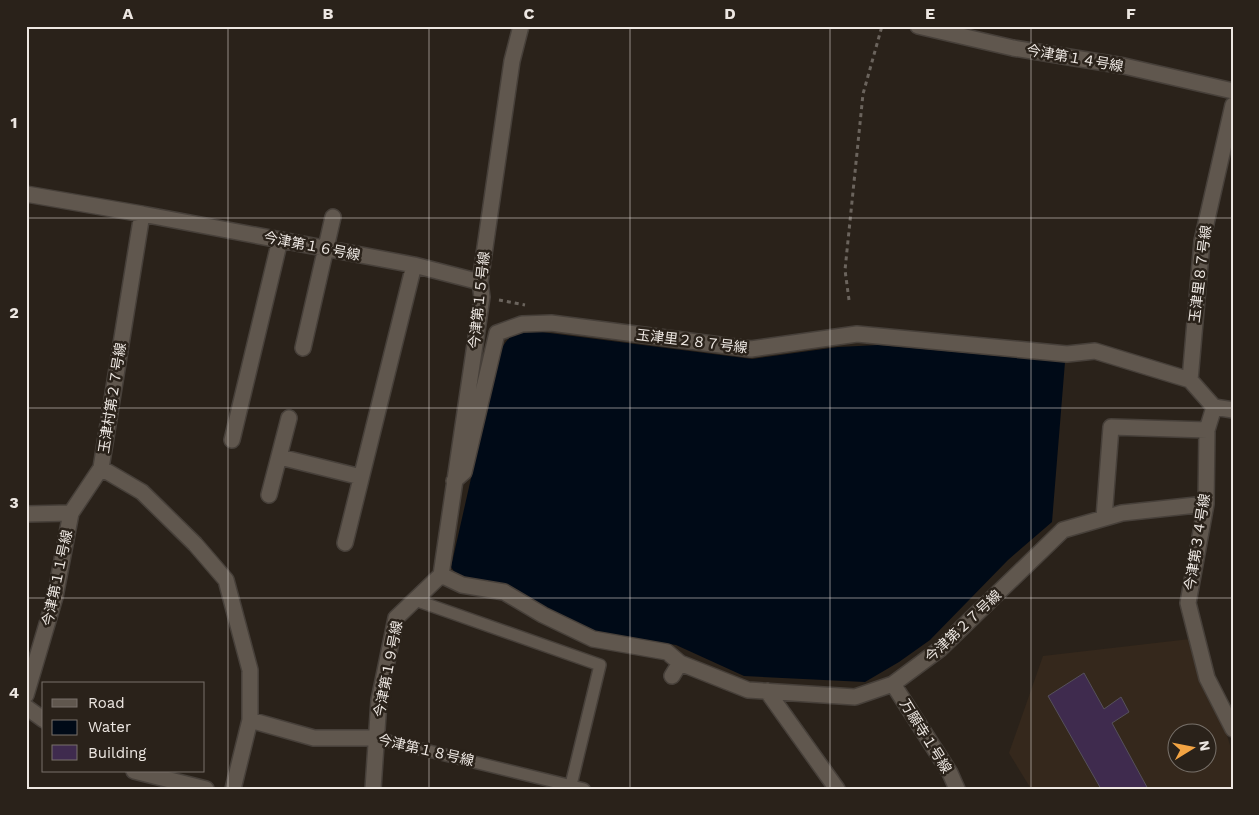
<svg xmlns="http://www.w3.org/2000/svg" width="1259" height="815" viewBox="0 0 1259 815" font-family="'Work Sans','Noto Sans JP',sans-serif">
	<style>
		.built { fill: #35281c; fill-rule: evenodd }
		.water { fill: #000a17 }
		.building { fill: #3f2b4e; stroke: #56515b }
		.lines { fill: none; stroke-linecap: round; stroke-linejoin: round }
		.service-casing { stroke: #47403a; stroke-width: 14 }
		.minor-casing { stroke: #47403a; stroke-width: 18 }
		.path { stroke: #6b645d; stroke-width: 3; stroke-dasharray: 4 4; stroke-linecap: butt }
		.service { stroke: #60574e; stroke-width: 11 }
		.minor { stroke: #60574e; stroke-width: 15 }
		.grid { fill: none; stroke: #ede7e2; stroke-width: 1; stroke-opacity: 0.55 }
		.labels { text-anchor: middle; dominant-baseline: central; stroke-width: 5; stroke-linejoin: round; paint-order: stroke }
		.street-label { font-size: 14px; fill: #ede7e2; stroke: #2a221a }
		.neatline { fill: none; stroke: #ede7e2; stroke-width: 2 }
		.grid-label { font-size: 16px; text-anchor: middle; font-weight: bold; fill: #ede7e2 }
	</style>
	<rect width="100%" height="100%" fill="#2a221a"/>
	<path class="built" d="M1190,639L1214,694L1230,745L1233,789H1031L1009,753L1043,656ZM1176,732H1206V762H1176Z"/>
	<path class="water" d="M526,330L752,359L838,347L879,345L1065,362L1052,522L1008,560L930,640L899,662L865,682L744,676L676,645L587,631L464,580L457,576L451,567L499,354C506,339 511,334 526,330Z"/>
	<path class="building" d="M1084,673L1104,709L1121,697L1129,712L1112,723L1148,789H1101L1048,696Z"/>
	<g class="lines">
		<defs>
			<path id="service" d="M415,600L600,665L570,789
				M376,738L584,789"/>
			<path id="minor" d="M918,26L1013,48L1124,66L1233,91
				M26,194L142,214L101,468L142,492L195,544L226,580L250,670V720L233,789
				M142,214L414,265L480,282
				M303,348L333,217
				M1214,407L1207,430L1206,504L1188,603L1207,678L1233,729
				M1214,407L1190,380L1202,241L1233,105
				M1214,407L1233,410
				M232,440L280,240
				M280,457L361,477
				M454,481L464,472L497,333L522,324L551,323L751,349L857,334L1067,354L1095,351L1190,380
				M269,495L289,418
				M26,514L71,513
				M1104,518L1111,427L1207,430
				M345,543L414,265
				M441,575L462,585L504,592L543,615L593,639L667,652L680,663L748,690L855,697L893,684L940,649L1063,530L1122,513L1206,504
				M441,575L482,297L480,282L512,61L521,26
				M672,676L680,663
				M893,684L950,773L957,789
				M767,691L837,789
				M26,695L55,597L71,513L101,468
				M26,707L44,720
				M250,720L314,738H376
				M134,771L206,789
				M373,789L379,700L396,618L441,575"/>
		</defs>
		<use href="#service" class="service-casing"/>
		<use href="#minor" class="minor-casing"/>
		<path class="path" d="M499,300L525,305
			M849,300L845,270L863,94L882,26"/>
		<use href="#service" class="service"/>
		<use href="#minor" class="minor"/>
	</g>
	<path class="grid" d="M228,26V789M429,26V789M630,26V789M830,26V789M1031,26V789M26,218H1233M26,408H1233M26,598H1233"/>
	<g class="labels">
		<g class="street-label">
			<text transform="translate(1075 58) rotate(10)">今津第１４号線</text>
			<text transform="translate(312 246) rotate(11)">今津第１６号線</text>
			<text transform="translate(1200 274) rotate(-83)">玉津里８７号線</text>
			<text transform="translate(479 300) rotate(-84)">今津第１５号線</text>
			<text transform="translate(692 341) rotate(7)">玉津里２８７号線</text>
			<text transform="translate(112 398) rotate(-81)">玉津村第２７号線</text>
			<text transform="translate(1197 542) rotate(-81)">今津第３４号線</text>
			<text transform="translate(57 578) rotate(-78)">今津第１１号線</text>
			<text transform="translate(963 626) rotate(-43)">今津第２７号線</text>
			<text transform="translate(388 669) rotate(-79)">今津第１９号線</text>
			<text transform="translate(926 736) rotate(58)">万願寺１号線</text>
			<text transform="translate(426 750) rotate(13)">今津第１８号線</text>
		</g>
	</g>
	<rect width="1259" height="815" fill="none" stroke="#2a221a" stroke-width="55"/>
	<rect x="42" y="682" width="162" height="90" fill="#2a221a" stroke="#78716a"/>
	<rect x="52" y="699" width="25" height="8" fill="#60574e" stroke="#78716a"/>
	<text x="88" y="708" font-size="15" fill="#ede7e2">Road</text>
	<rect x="52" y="720" width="25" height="15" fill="#000a17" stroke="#78716a"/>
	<text x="88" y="732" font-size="15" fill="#ede7e2">Water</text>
	<rect x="52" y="745" width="25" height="15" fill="#3f2b4e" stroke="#78716a"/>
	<text x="88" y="758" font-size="15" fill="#ede7e2">Building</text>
	<g transform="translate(1192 748) rotate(80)"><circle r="24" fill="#2a221a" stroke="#78716a"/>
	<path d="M0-4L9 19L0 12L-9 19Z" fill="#f3a443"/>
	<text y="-8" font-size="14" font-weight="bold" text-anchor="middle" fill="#ede7e2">N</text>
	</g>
	<rect x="28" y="28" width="1204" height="760" class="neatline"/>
	<g class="grid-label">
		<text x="128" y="19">A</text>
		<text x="328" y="19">B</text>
		<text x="529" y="19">C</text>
		<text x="730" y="19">D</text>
		<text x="930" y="19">E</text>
		<text x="1131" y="19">F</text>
		<text x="14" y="128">1</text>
		<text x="14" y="318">2</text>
		<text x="14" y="508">3</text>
		<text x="14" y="698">4</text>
	</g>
</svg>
